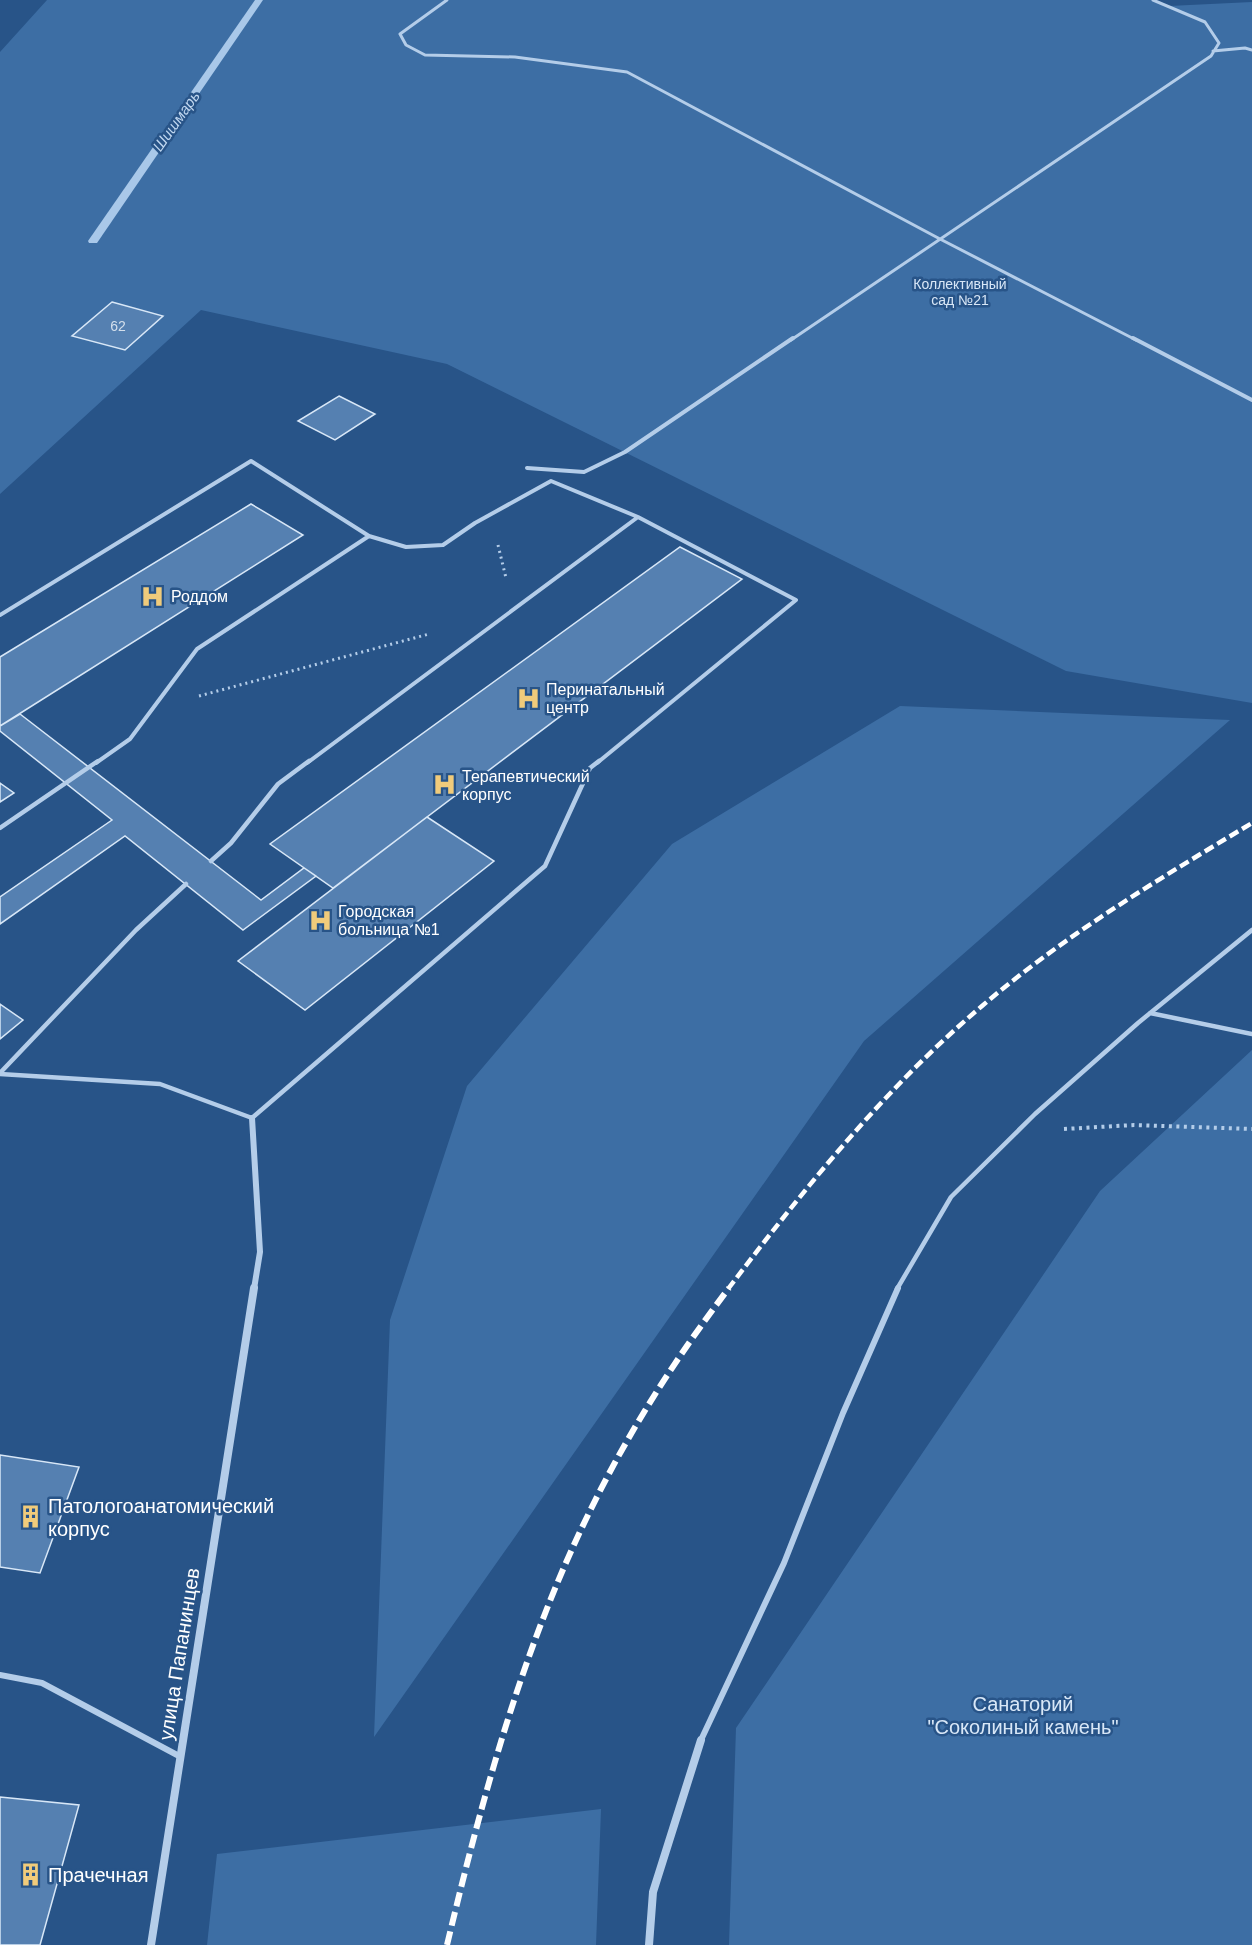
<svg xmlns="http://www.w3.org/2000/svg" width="1252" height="1945" viewBox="0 0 1252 1945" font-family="Helvetica,sans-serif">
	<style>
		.green { fill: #3d6ea4 }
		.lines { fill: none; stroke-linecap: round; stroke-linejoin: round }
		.stream { fill: #a9c8e9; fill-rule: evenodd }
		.building { fill: #5580b1; stroke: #d8e7f7; stroke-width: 1.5 }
		.path-far1 { stroke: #b4cde9; stroke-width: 3; stroke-dasharray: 2 4; stroke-linecap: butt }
		.path { stroke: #b4cde9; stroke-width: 4; stroke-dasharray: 3 4.5; stroke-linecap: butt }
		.service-far3 { stroke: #b4cde9; stroke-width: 3 }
		.service-far2 { stroke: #b4cde9; stroke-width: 4 }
		.service-far1 { stroke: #b4cde9; stroke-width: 4.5 }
		.service { stroke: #b4cde9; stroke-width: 6 }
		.minor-far1 { stroke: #b4cde9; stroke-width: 6 }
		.minor { stroke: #b4cde9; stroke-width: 8 }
		.rail-far1 { stroke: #fff; stroke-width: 4.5; stroke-dasharray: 10 4.5; stroke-linecap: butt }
		.rail { stroke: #fff; stroke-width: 6; stroke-dasharray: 14 6; stroke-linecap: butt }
		.labels { text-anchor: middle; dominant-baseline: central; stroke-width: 5; stroke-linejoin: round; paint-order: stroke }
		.far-park-label { font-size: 14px; fill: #d8e7f7; stroke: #285488 }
		.number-label { font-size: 14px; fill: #d4dfec }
		.far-water-label { font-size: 15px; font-style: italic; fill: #c0d7f0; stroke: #285488 }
		.poi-label { font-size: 16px; fill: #fff; stroke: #285488; text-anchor: start }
		.near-poi-label { font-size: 20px; fill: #fff; stroke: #285488; text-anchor: start }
		.near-street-label { font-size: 20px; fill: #fff; stroke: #285488 }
		.near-park-label { font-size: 20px; fill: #d8e7f7; stroke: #285488 }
	</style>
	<rect width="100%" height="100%" fill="#285488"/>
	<path class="green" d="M47,0H1153L1169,6L1252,2V703L1066,671L447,364L201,310L0,494V52Z
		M900,706L1230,720L864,1041L374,1737L390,1320L467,1086L672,844Z
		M1252,1050V1945H729L736,1728L1100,1191Z
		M601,1809L596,1945H207L217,1854Z"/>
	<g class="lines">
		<path class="stream" d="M255,0H263L97,243H89L88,241Z"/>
	</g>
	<path class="building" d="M112,302L163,316L125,350L72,336Z
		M339,396L375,414L335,440L298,421Z
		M251,504L303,535L0,726V657Z
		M680,547L742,579L333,888L270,844Z
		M20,714L261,900L304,868L316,876L243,930L125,836L0,924V897L112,820L0,731V726Z
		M0,783L14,793L0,802Z
		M427,817L494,861L305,1010L238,961Z
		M0,1004L23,1020L0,1039Z
		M0,1455L79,1467L40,1573L0,1567Z
		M0,1797L79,1805L40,1945H0Z"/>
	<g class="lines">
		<path class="path-far1" d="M498,545L506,578
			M199,696L429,634"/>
		<path class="path" d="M1064,1129L1134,1125L1252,1129"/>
		<path class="service-far3" d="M447,0L400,34L406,45L425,55L515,57L627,72L940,239L1136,340
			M1213,51L1245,48L1252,50
			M791,340L1211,56L1219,43L1205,22L1153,0"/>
		<path class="service-far2" d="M1133,338L1252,400
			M527,468L584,472L625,452L793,338
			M0,615L251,461L369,536L406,547L443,545L475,523L551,481L638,517L796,600L597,763
			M96,763L130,739L197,649L369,536
			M307,763L638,517"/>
		<path class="service-far1" d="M0,828L98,761
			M211,861L231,843L278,784L309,761
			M1150,1013L1252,1034
			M0,1073L136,930L186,884
			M0,1074L160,1084L252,1118L545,866L590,768L599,761
			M897,1289L951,1197L1035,1114L1138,1023L1252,930"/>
		<path class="service" d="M0,1675L42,1683L179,1756
			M701,1740L784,1563L843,1413L898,1288"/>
		<path class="minor-far1" d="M252,1118L260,1252L254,1289"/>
		<path class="minor" d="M151,1945L254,1288
			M649,1945L653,1892L701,1740"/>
		<path class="rail-far1" d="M728,1289C804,1189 885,1088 982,1006C1065,935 1159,879 1252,823"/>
		<path class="rail" d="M447,1945C482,1799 522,1650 588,1515C627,1434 675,1359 729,1288"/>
	</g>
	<defs>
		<symbol id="hospital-bare" viewBox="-9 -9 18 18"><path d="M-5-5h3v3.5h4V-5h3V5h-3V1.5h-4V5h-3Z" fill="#f0cb7b" stroke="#285488" stroke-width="2.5" paint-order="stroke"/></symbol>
		<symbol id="building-bare" viewBox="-9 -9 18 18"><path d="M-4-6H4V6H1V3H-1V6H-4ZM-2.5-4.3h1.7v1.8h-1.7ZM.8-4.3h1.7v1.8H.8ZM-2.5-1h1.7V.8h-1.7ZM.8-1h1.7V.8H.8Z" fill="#f0cb7b" stroke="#285488" stroke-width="2.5" paint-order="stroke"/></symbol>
	</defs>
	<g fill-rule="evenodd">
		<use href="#hospital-bare" x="136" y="580" width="33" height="33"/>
		<use href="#hospital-bare" x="512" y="682" width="33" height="33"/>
		<use href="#hospital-bare" x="428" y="768" width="33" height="33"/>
		<use href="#hospital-bare" x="304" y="904" width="33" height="33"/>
		<use href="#building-bare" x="14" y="1500" width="33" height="33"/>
		<use href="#building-bare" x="14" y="1858" width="33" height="33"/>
	</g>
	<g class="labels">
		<g class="far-park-label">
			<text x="960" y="284">Коллективный<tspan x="960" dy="16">сад №21</tspan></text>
		</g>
		<g class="number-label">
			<text x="118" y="326">62</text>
		</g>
		<g class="far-water-label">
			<text transform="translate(176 121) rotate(-55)">Шишмарь</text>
		</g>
		<g class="poi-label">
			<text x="171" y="596">Роддом</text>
			<text x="546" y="689">Перинатальный<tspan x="546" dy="18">центр</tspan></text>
			<text x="462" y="776">Терапевтический<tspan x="462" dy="18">корпус</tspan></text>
			<text x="338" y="911">Городская<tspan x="338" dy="18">больница №1</tspan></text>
		</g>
		<g class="near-poi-label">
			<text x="48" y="1506">Патологоанатомический<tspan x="48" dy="23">корпус</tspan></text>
			<text x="48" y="1875">Прачечная</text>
		</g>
		<g class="near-street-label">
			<text transform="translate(179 1654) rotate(-81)">улица Папанинцев</text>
		</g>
		<g class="near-park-label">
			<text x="1023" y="1704">Санаторий<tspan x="1023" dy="23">"Соколиный камень"</tspan></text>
		</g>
	</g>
</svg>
